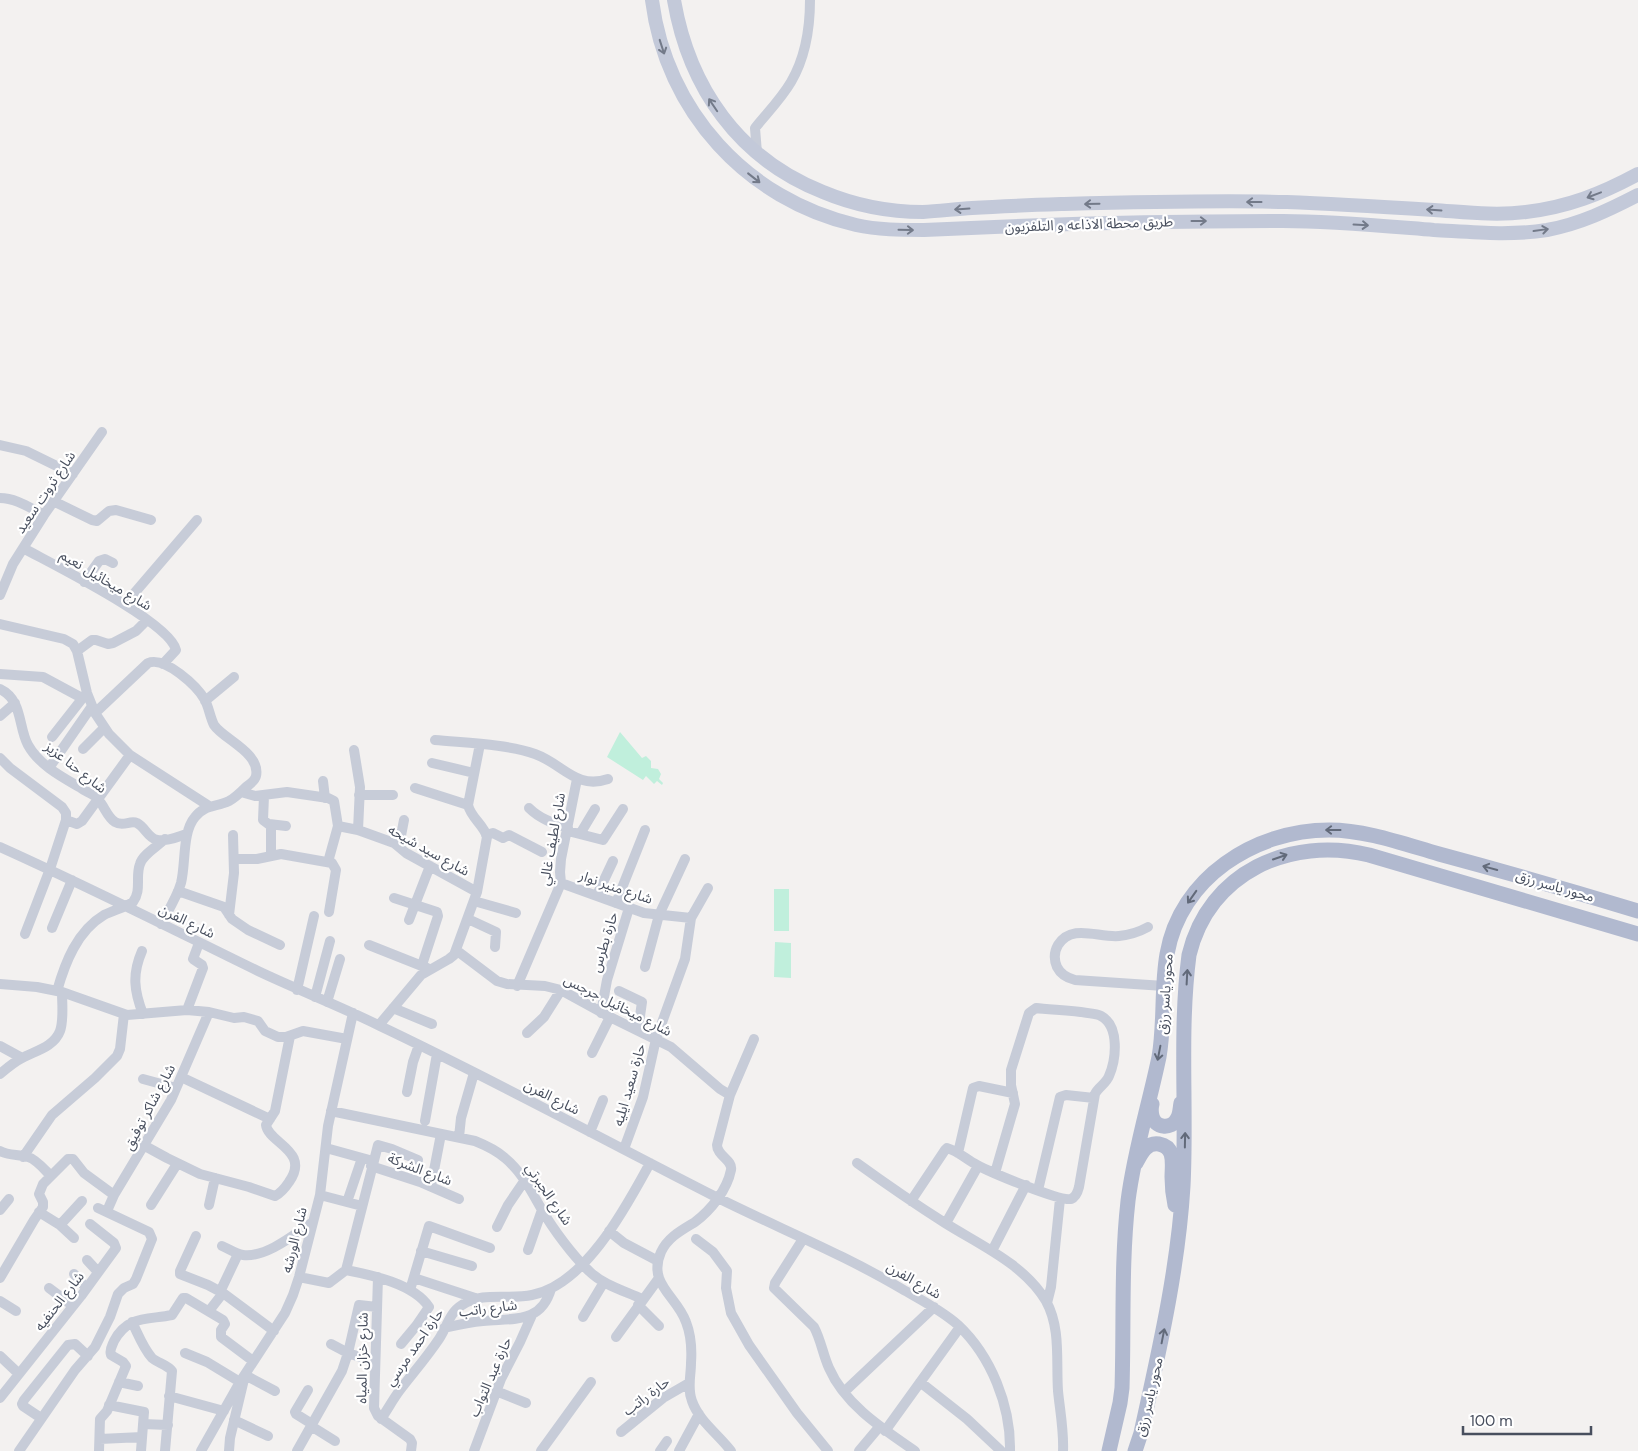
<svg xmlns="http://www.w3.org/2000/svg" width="1638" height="1451" viewBox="0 0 1638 1451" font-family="'DM Sans','Noto Sans Arabic',sans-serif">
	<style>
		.green { fill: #c0efdc }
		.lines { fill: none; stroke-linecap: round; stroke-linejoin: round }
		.street { stroke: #c7ccd8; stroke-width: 10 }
		.secondary { stroke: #c3c9d9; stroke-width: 14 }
		.primary { stroke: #b1b9cf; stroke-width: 15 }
		.oneway { stroke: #737a89 }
		.oneway2 { stroke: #626a7a }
		.labels { text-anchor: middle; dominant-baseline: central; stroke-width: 4.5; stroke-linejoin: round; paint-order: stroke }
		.street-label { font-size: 14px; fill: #484f5e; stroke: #fff }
	</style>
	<rect width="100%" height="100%" fill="#f3f1f0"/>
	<path class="green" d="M620,732L642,758L646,756L651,761V768L658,769L661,774L659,779L663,783L662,785L657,781L654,784L646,776L643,780L607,757Z
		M774,889H789V931H774Z
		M775,942L791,943V978L774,977Z"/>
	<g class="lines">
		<path class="street" d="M757,153L755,128C767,113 781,99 791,82C805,58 810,28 810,0
			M0,445L26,451L73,474
			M0,498C16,498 30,508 44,515
			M53,501L92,520L97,521L109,511L116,510L151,520
			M23,548C52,564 170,622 176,650L163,664
			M84,582L99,561L105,559L113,563
			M0,595L13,564L44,515L102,432
			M125,604L197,520
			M0,624L64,639L73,644L77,651L87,693L95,713L109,734L130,755L209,806
			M77,651L92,640H96L108,644L113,643L136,631L147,620
			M0,674L43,677L82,698
			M0,689C23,700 18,727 28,745C39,765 62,777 81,788C86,792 93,794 97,798C104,805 107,817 115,822C123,827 130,820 137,823C145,827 148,838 157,840C167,842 179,836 187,834
			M205,701L234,677
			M95,713L148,663C165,656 197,686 205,700C209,708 210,717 214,725C223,739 261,753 256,776C255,781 250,784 246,787C241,792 235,798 229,801C216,807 204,805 195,817C182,832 186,863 181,883C177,897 168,911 161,924
			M0,716L15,703
			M52,737L85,695
			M435,740C465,743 507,744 535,754C563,764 576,790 608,779
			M83,749L104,728
			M354,750L360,787L358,830
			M0,758L10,768L62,807L66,813V820L50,869L25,934
			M432,763L474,773
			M49,768L92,706
			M323,781L325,798
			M415,788L468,805
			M241,792L255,796L287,792L328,798L334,801L338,826L328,862
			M359,795H393
			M264,796L263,820L271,826V856
			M529,808C540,819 553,823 568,828
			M66,820L77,824L82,821L130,755
			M269,824L286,826
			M338,826L358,830L394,843L406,853L477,892
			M568,831L603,840L623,809
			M580,834L595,809
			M486,835L493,833L503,838L509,835L542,852
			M399,846L404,820
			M0,847C87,886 172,929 258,971C298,990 340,1006 380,1026C494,1080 604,1140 716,1197C778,1228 843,1254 902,1289C921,1300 941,1310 958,1325C991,1356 1011,1406 1010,1451
			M235,859H257L281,854L332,863L336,870L329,912
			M561,883L644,913L691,918
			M178,891L224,907L232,919L248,930L280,945
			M597,895L613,861
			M394,898L437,912L438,916L422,965
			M474,901L516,913
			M616,903L645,830
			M229,915L234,873L233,835
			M468,919L496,932L495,947
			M409,920L430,866
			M1148,927C1139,932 1129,935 1119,936C1098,938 1072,923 1058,945C1054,952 1054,960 1057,967C1061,975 1067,978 1075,980L1164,986
			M52,928L72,880
			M369,945L427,968
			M456,950L497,981L507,984L545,986L561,990L610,1017L671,1047L720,1089L730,1095
			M142,951C132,974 134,991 143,1014
			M645,967L659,915L685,859
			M0,984L37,987L62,992L127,1015L187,1010L209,1012L234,1018L244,1017L258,1021L265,1031L278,1037H286L303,1031L347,1039
			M517,986L561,883L560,872L561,859L577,779
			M297,990L314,916
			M57,991C65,963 77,931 104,915C114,910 124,908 133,902C142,890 135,877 140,864C143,854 158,846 165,839
			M619,991L642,1002L638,1030
			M315,997L330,941
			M327,1002L340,959
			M393,1008L432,1024
			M187,1010L203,968L202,965L193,959L199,943
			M601,1013L607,980L629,908
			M379,1025L421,975L449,959L454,955L477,892L487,837C484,825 471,818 468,805L480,744
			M527,1033L544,1017L561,990
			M0,1046L22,1058
			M592,1053L610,1017
			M0,1074C7,1068 14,1062 22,1058C35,1051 54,1047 60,1031C64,1020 62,1004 62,992
			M181,1077L270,1119
			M143,1079L176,1088
			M407,1092L413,1062L419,1045
			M331,1111L475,1141C485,1145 496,1150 505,1158C522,1172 531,1191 542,1210C553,1229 573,1256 589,1271C603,1285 625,1291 642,1299
			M425,1121L437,1054
			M590,1132L603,1100
			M459,1137L461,1118L474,1073
			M145,1146L167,1158L200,1174L249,1187L275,1196C281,1193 285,1188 289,1182C311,1151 268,1143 266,1125L275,1111L290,1036
			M326,1148L373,1161
			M624,1149L643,1097L656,1039L685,959L691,918L708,888
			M0,1151C8,1156 19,1154 28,1157C36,1159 45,1170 51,1176
			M958,1153L973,1088L979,1086L1013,1093
			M23,1157L52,1115L95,1078L117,1056L120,1049L124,1014
			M857,1163C886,1184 915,1204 945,1223C980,1245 1024,1264 1046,1301C1061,1328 1056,1361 1058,1391C1060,1411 1064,1431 1063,1451
			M371,1166L420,1182L459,1199
			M431,1186L441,1134
			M1038,1190L1060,1097L1066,1095L1094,1098
			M320,1195L362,1206
			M911,1201L945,1150L947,1148C958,1151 967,1160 977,1165C990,1172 1061,1202 1071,1199C1076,1197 1078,1191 1079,1187L1095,1094C1098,1087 1106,1084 1109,1076C1116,1060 1120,1026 1101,1016C1091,1011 1049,1010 1036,1008L1029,1013L1011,1070V1085L1015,1104L995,1173
			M347,1202L362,1158
			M151,1205L177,1164
			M209,1205L215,1178
			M0,1210L9,1199
			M107,1211L114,1195L171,1100L209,1012
			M39,1212L60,1225L74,1238
			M946,1223L978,1166
			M60,1225L82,1201
			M497,1227L508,1205L525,1180
			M609,1231L624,1243L658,1261
			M196,1236L180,1271V1274L208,1285L223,1293L274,1331
			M696,1239L713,1252L727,1271L726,1288L731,1313L749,1345L797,1413L828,1451
			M803,1239L775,1283L774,1288L814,1327C821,1340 823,1355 829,1368C845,1405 883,1429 915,1451
			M222,1246C229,1249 236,1254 243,1255C266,1258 295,1234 313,1222
			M528,1250L542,1210
			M421,1251L472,1266
			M992,1251L1026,1185
			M87,1260L98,1272
			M346,1270L378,1145L392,1149L418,1160
			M74,1274L86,1288
			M299,1277L329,1283L346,1270C372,1275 414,1284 429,1307L416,1326L401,1344
			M378,1277L374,1408L378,1416L410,1439L412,1443L411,1451
			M0,1278L34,1220L43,1207V1202L39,1194L43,1184L68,1159H73L84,1173L114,1195
			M414,1278L475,1298
			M49,1288L73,1306
			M410,1290L429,1226L490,1248
			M220,1292L238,1254
			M0,1301L16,1311
			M1047,1303L1051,1287L1060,1199
			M638,1305L659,1326
			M209,1311L223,1293
			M583,1317L604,1282
			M132,1322C138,1334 143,1348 152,1358C158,1363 168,1365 172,1371L165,1451
			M444,1328C457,1325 470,1322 483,1321C513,1318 541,1324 551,1289
			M616,1337L659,1278
			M331,1344L348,1353L375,1362
			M185,1353L207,1362L240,1382
			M0,1356L19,1374
			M119,1382L138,1386
			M920,1382L967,1419L1001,1451
			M308,1390L295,1412L296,1414L312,1424
			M496,1391L526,1403
			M844,1392L934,1307
			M169,1396L224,1411
			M0,1398L81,1296L116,1248L114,1243L90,1224
			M109,1405L144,1412L141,1451
			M41,1418L23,1406L22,1404L24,1400L68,1345L75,1344L88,1356
			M381,1419C388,1409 393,1399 400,1390C413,1373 427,1357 439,1339C447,1327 449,1313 462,1305C483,1291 509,1300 532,1295C585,1285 626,1207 650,1163
			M234,1420L268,1436
			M143,1424L168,1425
			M311,1426L335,1441
			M885,1431L960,1327
			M621,1432L663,1398L689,1383
			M100,1439L142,1437
			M19,1451L75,1370L95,1347L110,1317L118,1294L124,1288L133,1284L136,1279L152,1239L149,1232L98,1208
			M99,1451L100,1419L107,1411L126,1366L123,1362L111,1355C109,1350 112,1346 114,1341C128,1315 148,1320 172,1315L183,1298H186L223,1320L225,1324L221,1330V1337L253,1361
			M201,1451L240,1382L285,1313L293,1295L299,1277L320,1195L328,1126L353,1013
			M229,1451L230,1438L245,1375L275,1391
			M297,1451L342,1371L348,1353L359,1305L377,1307
			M474,1451L501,1379L520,1342L532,1315
			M541,1451L591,1382
			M660,1451L667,1441
			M679,1451L699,1414
			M731,1451C718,1434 699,1421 692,1401C687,1388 691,1376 691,1363C692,1349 691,1335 686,1322C677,1296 647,1284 661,1252C668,1237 682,1230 695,1222C711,1210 727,1190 731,1170C733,1160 717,1156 717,1145L730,1095L754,1039
			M859,1451L880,1426"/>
		<path class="secondary" d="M652,0C666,111 747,200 856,225C878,230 901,230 924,230C1043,224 1163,221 1283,221C1333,221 1384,226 1434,230C1471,232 1509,236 1547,230C1580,224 1609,210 1638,195
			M674,0C689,88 739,159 823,192C854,205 890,212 923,212C940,211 956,209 972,208C1003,206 1034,205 1064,204C1138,202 1214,200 1287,202C1336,204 1385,207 1434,210C1464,212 1495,216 1526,212C1568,207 1601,194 1638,174"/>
		<path class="primary" d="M1152,1104C1151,1108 1151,1112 1152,1116C1155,1128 1171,1130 1177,1119C1180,1115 1180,1108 1181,1103
			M1136,1163C1141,1154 1146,1142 1159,1144C1176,1147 1172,1165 1172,1177C1172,1186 1173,1196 1175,1205
			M1109,1451L1120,1403L1122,1388C1124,1326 1121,1263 1128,1201C1134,1152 1149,1105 1159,1057C1165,1023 1161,988 1167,954C1180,878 1255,830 1329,830C1366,830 1404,844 1439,854C1506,872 1572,891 1638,911
			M1135,1451L1141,1433C1159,1351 1178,1270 1183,1186C1187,1109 1179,1032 1189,955C1209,872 1290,836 1369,855L1638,934"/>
	</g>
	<defs><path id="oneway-shaft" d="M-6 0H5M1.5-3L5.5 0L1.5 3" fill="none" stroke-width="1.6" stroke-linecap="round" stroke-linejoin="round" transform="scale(1.25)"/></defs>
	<g class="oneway">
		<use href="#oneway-shaft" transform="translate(662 47) rotate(72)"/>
		<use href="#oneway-shaft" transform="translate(713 105) rotate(-124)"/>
		<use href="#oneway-shaft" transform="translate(754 178) rotate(38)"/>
		<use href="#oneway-shaft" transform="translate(1594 195) rotate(159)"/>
		<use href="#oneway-shaft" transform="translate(1254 202) rotate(-180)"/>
		<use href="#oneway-shaft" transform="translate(1092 204) rotate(179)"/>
		<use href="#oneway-shaft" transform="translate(962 209) rotate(176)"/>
		<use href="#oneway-shaft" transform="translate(1434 210) rotate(-176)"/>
		<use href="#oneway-shaft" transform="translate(1199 221)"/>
		<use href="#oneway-shaft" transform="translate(1361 225) rotate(3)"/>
		<use href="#oneway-shaft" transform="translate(906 230) rotate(1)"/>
		<use href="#oneway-shaft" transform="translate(1541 230) rotate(-8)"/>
	</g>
	<g class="oneway2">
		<use href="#oneway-shaft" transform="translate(1333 830) rotate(-180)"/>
		<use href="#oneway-shaft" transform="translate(1280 857) rotate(-19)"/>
		<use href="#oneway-shaft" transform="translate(1490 868) rotate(-165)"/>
		<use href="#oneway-shaft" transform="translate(1192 897) rotate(125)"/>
		<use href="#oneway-shaft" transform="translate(1187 977) rotate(-87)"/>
		<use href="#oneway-shaft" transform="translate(1159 1053) rotate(101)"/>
		<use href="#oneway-shaft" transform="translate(1185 1140) rotate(-89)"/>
		<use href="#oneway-shaft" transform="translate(1163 1336) rotate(-79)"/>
	</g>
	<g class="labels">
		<g class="street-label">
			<text transform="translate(1089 224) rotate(-2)">طريق محطة الاذاعه و التلفزيون</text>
			<text transform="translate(45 492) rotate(-56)">شارع ثروت سعيد</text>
			<text transform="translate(106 580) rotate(31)">شارع ميخائيل نعيم</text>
			<text transform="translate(76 767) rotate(38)">شارع حنا عزيز</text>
			<text transform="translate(552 839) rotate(-80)">شارع لطيف غالي</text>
			<text transform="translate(429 850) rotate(29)">شارع سيد شيحه</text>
			<text transform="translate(1555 886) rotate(16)">محور ياسر رزق</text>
			<text transform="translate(616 887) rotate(19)">شارع منير نوار</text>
			<text transform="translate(187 921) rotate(26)">شارع الفرن</text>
			<text transform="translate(604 942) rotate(-73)">حارة بطرس</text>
			<text transform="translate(1165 994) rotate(-86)">محور ياسر رزق</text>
			<text transform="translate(618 1005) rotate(27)">شارع ميخائيل جرجس</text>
			<text transform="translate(629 1085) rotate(-74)">حارة سعيد ايليه</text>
			<text transform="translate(552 1097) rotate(27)">شارع الفرن</text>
			<text transform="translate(149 1107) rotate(-62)">شارع شاكر توفيق</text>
			<text transform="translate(420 1169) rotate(21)">شارع الشركة</text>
			<text transform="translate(549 1194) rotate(56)">شارع الجبرتي</text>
			<text transform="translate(294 1240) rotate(-76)">شارع الورشه</text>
			<text transform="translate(914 1280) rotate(30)">شارع الفرن</text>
			<text transform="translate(59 1301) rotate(-52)">شارع الحنفيه</text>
			<text transform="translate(488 1308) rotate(-7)">شارع راتب</text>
			<text transform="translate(414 1347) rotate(-55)">حارة احمد مرسي</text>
			<text transform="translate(362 1358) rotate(-89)">شارع خزان المياه</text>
			<text transform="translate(490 1377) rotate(-66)">حارة عبد التواب</text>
			<text transform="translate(646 1396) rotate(-37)">حارة راتب</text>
			<text transform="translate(1149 1397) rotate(-77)">محور ياسر رزق</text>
		</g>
	</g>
	<path d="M1463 1426v8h128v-8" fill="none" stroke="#484f5e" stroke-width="2.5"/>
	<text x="1470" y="1426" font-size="15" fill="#484f5e" stroke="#ffffff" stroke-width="4" paint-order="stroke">100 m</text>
</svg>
